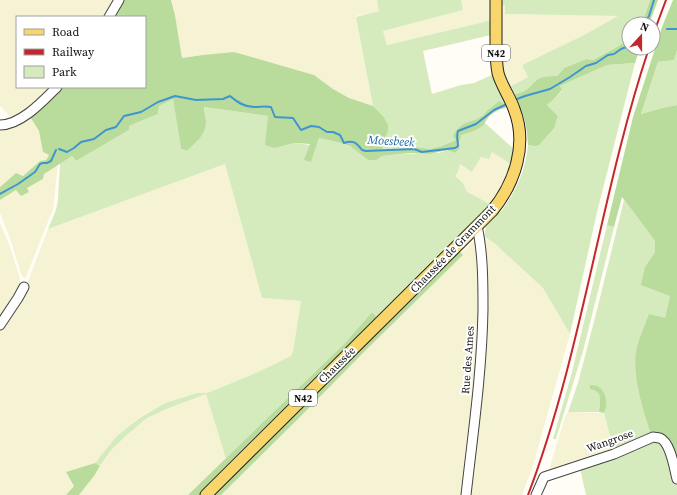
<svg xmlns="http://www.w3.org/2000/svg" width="677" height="495" viewBox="0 0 677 495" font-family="'Source Serif 4',serif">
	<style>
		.farmland { fill: #f6f3d4 }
		.green { fill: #d5ebbd }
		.forest { fill: #b9dc9c }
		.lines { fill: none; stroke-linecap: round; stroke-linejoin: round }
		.stream { stroke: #3f96cf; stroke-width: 2 }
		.minor-casing { stroke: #444; stroke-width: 11 }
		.major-casing { stroke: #222; stroke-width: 13 }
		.minor { stroke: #fff; stroke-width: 9 }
		.major { stroke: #f9d66b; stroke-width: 11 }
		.rail { stroke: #c4262e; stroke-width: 2 }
		.labels { text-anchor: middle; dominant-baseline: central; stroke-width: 4; stroke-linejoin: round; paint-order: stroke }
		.shield { fill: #fff; stroke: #585858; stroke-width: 1 }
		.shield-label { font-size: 10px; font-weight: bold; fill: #111 }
		.street-label { font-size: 11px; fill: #111; stroke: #fff }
		.water-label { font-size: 12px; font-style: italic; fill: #1768a6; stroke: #fff }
	</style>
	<rect width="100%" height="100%" fill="#fffdf5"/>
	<path class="farmland" d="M0,0H117L107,17H17V87H55L40,101L13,120L0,106Z
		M171,0H377L380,11L356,16L373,106L349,98L333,89L314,75L296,70L280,66L203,55L182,58L175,15Z
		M461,0H491L492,20L387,45L383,31L463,10Z
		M502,5H505V14L619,16L584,35L522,65L528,77L509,87L503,70L501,44Z
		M29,115L39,131L42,141V147L44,153L49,155L46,160L40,161L23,176L16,173L0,187V128H10L19,124Z
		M492,152L512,165L505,180L490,206L467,192L463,183L454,175L458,172L460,164L472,172L481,157Z
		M58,164L54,201L53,209L25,279L21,274L9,235L0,213V200L16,190L29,192L27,188L43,179L44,174Z
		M225,164L262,298L301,301L293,351L291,357L256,373L207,393H197L165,403L137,419L116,437L95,463L66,472L74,486L66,495H0V328L22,297L48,229Z
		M0,223L9,244L19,275L21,286L0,321Z
		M484,236L494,243L543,288L570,334L532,469L522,495H470L486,283Z
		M474,241L476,244L480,276L478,353L463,495H221L300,417L366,350L462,256L460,253Z
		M206,394L226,459L188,495H79L94,476L112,449L128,434L147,418L169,408Z
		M568,412L604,413L614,452L548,473L565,417Z"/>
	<path class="green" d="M377,0H461L463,10L383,31L387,45L492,20L491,35L423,51L432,94L461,85L474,83L494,74L507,106L492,107L489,109L483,116L463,125L456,140L442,146L430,149L416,147L396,150H383L382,145L386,137L383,116L373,106L356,17L379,11Z
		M502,0H650L642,24H629V44L618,46L593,60L586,59L581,61L564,68L557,76C551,76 544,76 538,79C534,82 530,87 526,90C522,93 517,93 514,95L509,87L528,77L522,65L584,35L618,16L505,14V5H502Z
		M677,50V105L666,107L641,114L658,62L674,60Z
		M635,63L597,212L570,334L543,288L494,243L484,236C485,234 485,230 486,227C488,223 499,214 503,209C517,189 526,169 528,145L534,146L556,122L558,116L547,105L554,99L562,91L560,86L607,65Z
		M173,98L181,149L187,151L197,142L206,123L204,107L269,116L283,146L295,143L310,145L311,161L319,138L341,143L350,146L368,160H377L382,156L399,154L439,153L447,150L455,153L460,148L459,143L460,135C470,132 478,129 485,123L515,150L512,165L492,152L489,159L481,157L472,172L460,164L458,172L455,176L463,183L467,192L486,202L490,206L405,290L377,317L372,312L344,344L226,459L206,394L169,408L147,418L128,434L112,449L100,466L95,463L116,437L123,431L138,419L165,403L197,393H207L256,373L291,356L293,351L301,301L262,298L225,164L48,229L56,210L58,200L60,163L72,156L76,161L129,130V126L158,114L159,106Z
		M624,200L655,241V252L645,267L670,296L665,319L638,387L651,435L614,452L604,413L605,410L603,392L594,390L599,394L600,402L599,412H568L578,383L597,310Z
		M607,225L614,227L583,351L556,439H553L572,372Z
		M654,439L663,444L677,483V495H586L580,468Z"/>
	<path class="forest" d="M120,0H171L175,15L182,58L203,55L234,52L314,75L333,89L349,98L373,106L383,116L388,125V131L382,145L383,150H396L416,147L430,149L442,146L456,140L453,136C461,120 470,124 482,116C485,115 486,111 489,109C492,107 496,104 499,101L507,106L505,108C499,109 491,113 487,119C485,122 485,124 481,127C475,131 467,133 461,135L459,143L460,148L455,153L447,150L430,154L411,153L399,154L382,156L377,160H368L350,146L341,143L319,138L311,162L304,160L310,144L295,143L274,148L265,145L268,116L204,107C204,112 206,118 206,123C205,135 195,144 187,151L181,149L173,99L159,106L158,114L129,126V130L76,161L72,156L44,174L43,179L27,188L29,192L21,196L16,190L0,200V187L16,173L23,176L40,161L46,160L49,155L43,152L39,131L29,115L59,87H145V17H110Z
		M650,0H658L649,24H642Z
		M673,0H677V50L674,60L658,62L641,114L666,107L677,105V464C674,454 672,437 660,434C657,433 653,435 651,435C643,408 631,375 637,347C640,336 645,325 649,314L665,318L670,296L641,285L645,267L655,252V241L622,197L614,227L607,225L633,117L662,27Z
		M624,43L629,44V48H640L635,63L607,65L560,86L562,90L554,99L547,105L558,116L554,128L539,145L534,146L528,145C527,125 524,112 514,95C517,93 522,93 526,90C530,87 534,82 538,79C544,76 551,76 557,76L564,68L581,61L586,59L593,60Z
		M459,251L463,255L366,350L300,417L221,495H213Z
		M372,312L377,317L199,495H188L344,344Z
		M590,385C592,385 595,385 597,386C607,391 608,404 604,413L599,412L600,402L599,394L594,390L590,389Z
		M95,463L100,466L94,476L79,495H66L74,486L66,472Z"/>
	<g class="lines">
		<path class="stream" d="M644,24L649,16L654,0
			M667,29H677
			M517,99L525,96L550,89L570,77L586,66L596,63L608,55L614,54L621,49L629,46
			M59,149L67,152L74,148L81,142L94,139L106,130L116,127L124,116L141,112L158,102L175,96L196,100L223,99L230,96C237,102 244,107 254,107C260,107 265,106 271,107L275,117L293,118L301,130L311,126L319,127L327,132H333L340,135L344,143C353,140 356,142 362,150L366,151L414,149L422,152L455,148L458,146C458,141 456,136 458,131L476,124L494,110L505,105
			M0,194L18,184L35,172L40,164L43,163H47L51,161L56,150"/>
		<defs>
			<path id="minor" d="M109,17L119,0
				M0,125C21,125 43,101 57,87
				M0,325L18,298L24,287
				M466,495C473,433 482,371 483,309C483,282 483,253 477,226
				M536,495L544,477L614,454L653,437C655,437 658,438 660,438C671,443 674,468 677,479"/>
			<path id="major" d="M206,495L477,226C482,221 487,216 492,211C515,183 528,144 514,109C510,97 501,85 498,73C496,63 496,53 496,43C496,28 496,14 496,0"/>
		</defs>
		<use href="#minor" class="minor-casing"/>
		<use href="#major" class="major-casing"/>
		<use href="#minor" class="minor"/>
		<use href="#major" class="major"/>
		<path class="rail" d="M653,35L666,0
			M528,495C583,350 600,195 649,48"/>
	</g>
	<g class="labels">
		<g class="shield">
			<rect x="482" y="45" width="28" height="16" rx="3"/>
			<rect x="289" y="390" width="28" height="16" rx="3"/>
		</g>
		<g class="shield-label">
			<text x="496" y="53">N42</text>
			<text x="303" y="398">N42</text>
		</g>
		<g class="street-label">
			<text transform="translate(453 249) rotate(-46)">Chaussée de Grammont</text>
			<text transform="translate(468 360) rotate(-86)">Rue des Ames</text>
			<text transform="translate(337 365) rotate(-45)">Chaussée</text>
			<text transform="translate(610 441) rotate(-20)">Wangrose</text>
		</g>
		<g class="water-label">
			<text transform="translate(391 141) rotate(3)">Moesbeek</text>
		</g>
	</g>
	<rect x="16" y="16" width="130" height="72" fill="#ffffff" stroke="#a0a0a0"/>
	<rect x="24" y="29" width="20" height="6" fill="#f9d66b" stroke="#a0a0a0"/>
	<text x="52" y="36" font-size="12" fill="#111111">Road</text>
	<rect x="24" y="49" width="20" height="6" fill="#c4262e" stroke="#a0a0a0"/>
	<text x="52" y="56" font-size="12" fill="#111111">Railway</text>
	<rect x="24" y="66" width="20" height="12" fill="#d5ebbd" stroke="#a0a0a0"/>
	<text x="52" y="76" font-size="12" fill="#111111">Park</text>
	<g transform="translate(641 36) rotate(21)"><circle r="19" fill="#ffffff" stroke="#a0a0a0"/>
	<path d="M0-3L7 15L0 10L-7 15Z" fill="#c4262e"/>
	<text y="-6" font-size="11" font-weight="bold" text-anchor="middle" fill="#111111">N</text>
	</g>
</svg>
